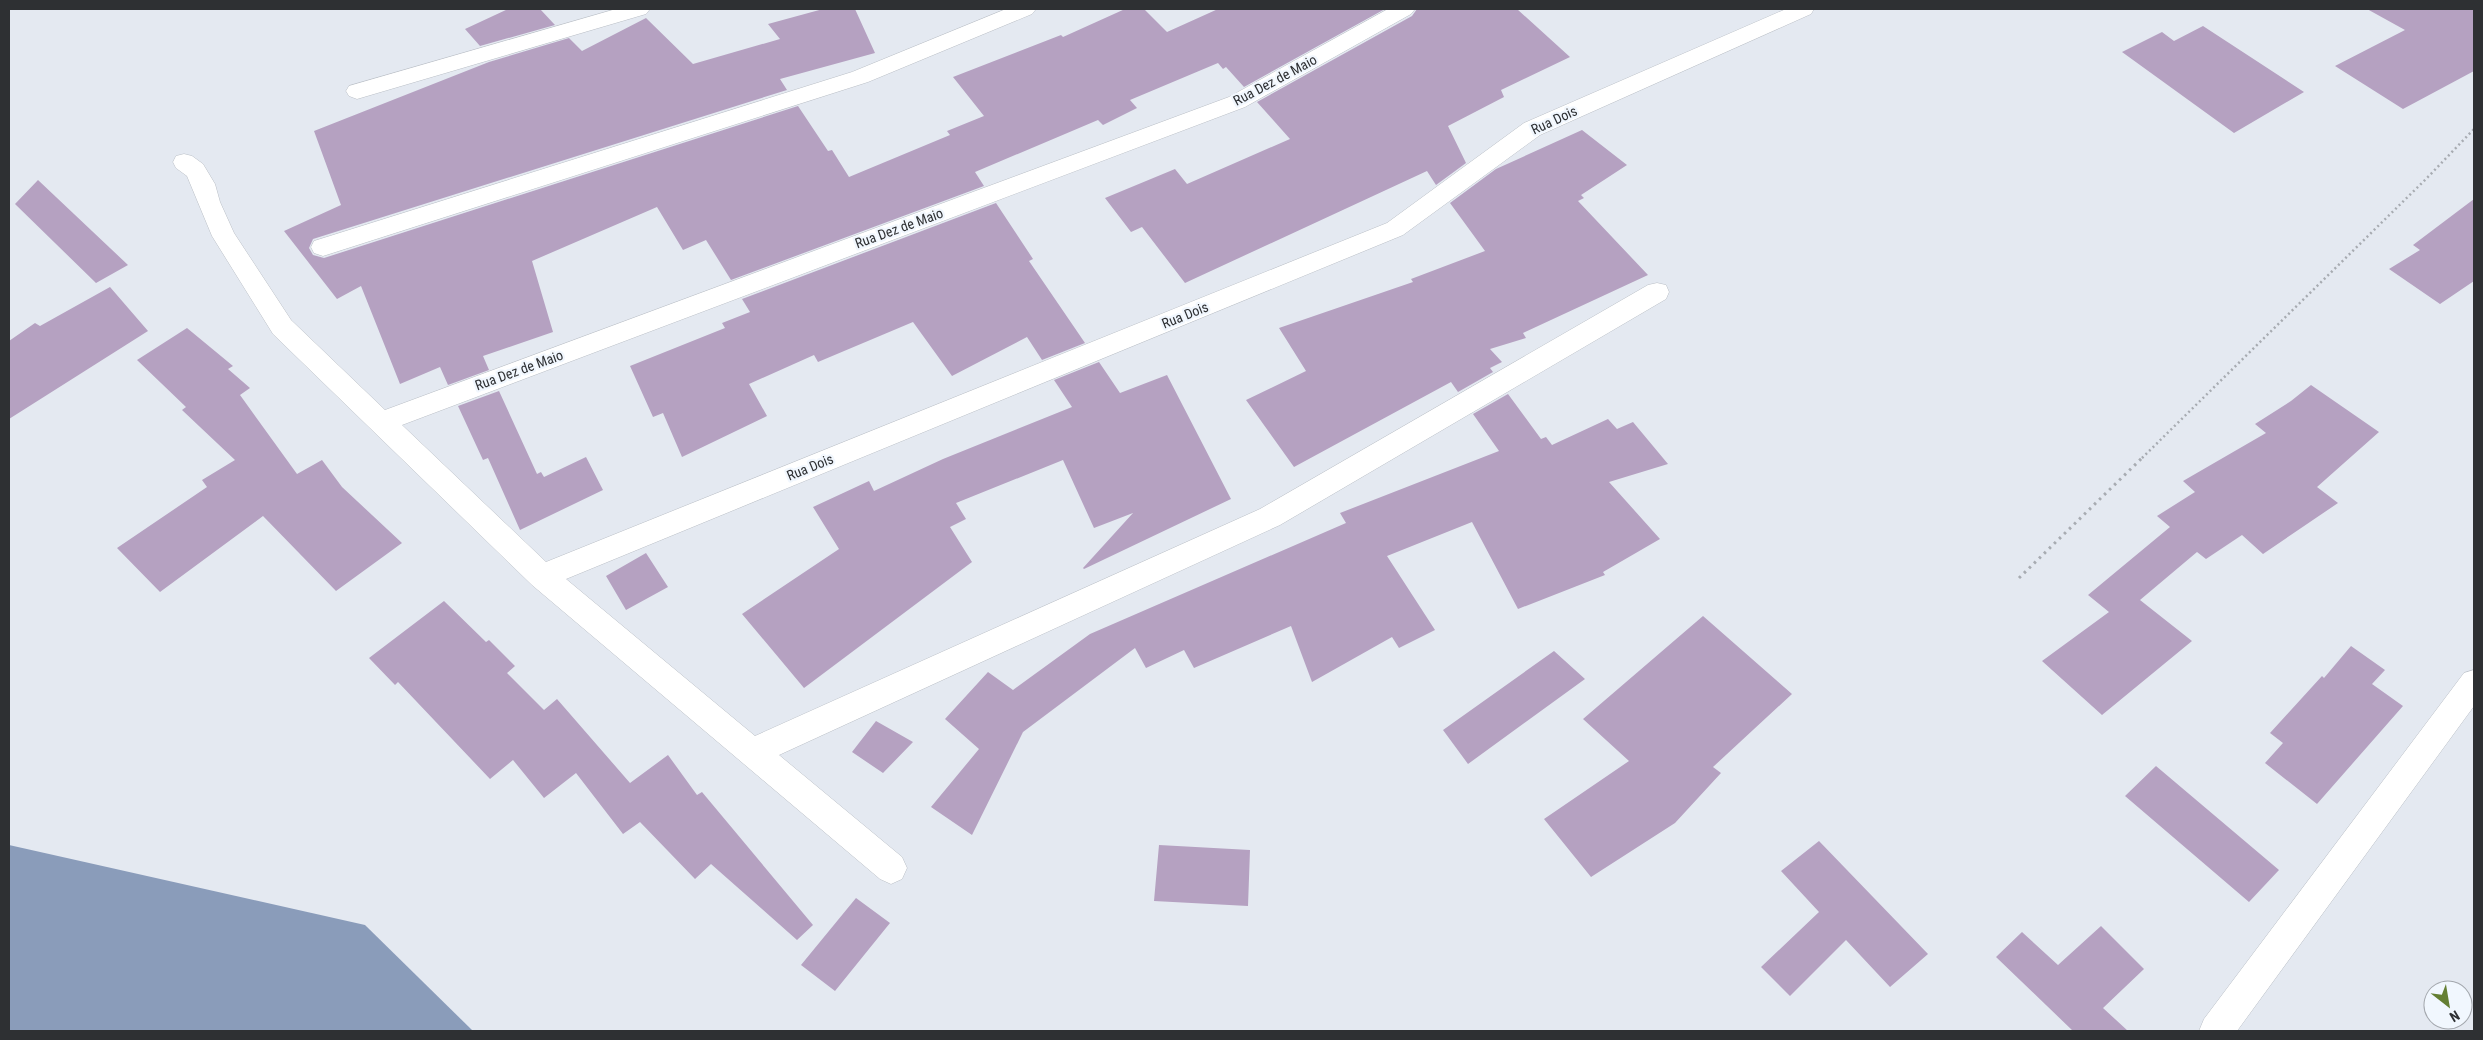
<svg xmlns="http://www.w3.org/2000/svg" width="2483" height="1040" viewBox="0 0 2483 1040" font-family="'Roboto Condensed',sans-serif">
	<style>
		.water { fill: #8a9cba }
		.building { fill: #b5a1c1 }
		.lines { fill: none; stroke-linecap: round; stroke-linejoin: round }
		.minor-casing { stroke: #babfc6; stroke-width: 1 }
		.path-far1 { stroke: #a7abb1; stroke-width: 2.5; stroke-dasharray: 2 3; stroke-linecap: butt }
		.path { stroke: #a7abb1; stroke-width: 3; stroke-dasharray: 2.5 4.5; stroke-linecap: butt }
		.minor { fill: #fff; fill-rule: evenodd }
		.labels { text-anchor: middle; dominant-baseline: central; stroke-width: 4.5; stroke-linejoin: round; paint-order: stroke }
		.street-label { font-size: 14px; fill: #2e3033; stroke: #f1f7fe }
	</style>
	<rect width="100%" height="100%" fill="#e4e9f1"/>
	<path class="water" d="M9,845L365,925L473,1031H9Z"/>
	<path class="building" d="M508,9H540L555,25L480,46L465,29Z
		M823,9H855L875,53L780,79L787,90L313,239L309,248L313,255L324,258L798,106L828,151L832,150L849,177L950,135L947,131L984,116L953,77L1061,35L1063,37L1125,9H1144L1167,32L1218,9H1385L1244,87L1226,67L1223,69L1218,63L1130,100L1137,108L1103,125L1098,120L975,172L984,186L731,280L706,240L683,250L657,207L532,261L553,332L483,356L489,370L448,385L440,367L400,384L361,286L337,299L284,231L341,205L314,131L489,62L569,38L582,51L646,18L693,64L780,39L768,24Z
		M1417,9H1517L1570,57L1501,90L1504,97L1448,126L1466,163L1436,185L1427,171L1185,283L1142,227L1131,232L1105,198L1175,169L1187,184L1290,139L1257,102L1412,16Z
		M2367,9H2474V71L2403,109L2335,66L2405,30Z
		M2203,26L2304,92L2234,133L2122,52L2162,32L2174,41Z
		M1582,130L1627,165L1581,195L1584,198L1578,201L1648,275L1523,333L1526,338L1490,349L1502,362L1490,368L1493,372L1458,392L1451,382L1294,467L1246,400L1306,371L1279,328L1413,282L1411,279L1485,251L1450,203L1496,169Z
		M38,180L128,265L96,283L15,204Z
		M2474,199V281L2440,304L2389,269L2420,250L2413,245Z
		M996,203L1033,259L1029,261L1085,343L1042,360L1027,337L952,376L913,322L818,362L814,355L749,384L767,416L682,457L663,413L653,417L630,366L725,328L722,323L750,312L742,299Z
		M110,287L148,331L9,419V341L35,323L40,326Z
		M187,328L233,366L228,369L250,388L240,395L297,474L322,460L342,487L402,543L336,591L263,516L160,592L117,548L207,487L202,480L235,460L182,410L186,407L137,360Z
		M1099,362L1120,393L1167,375L1231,499L1084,569L1083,568L1133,513L1094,528L1063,460L956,503L966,519L950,527L972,562L804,688L742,614L839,549L813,507L869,481L874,491L943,459L1072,407L1054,380Z
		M2311,385L2379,432L2317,487L2338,503L2263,554L2242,535L2206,559L2197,552L2140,600L2192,641L2102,715L2042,661L2109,612L2088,595L2170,527L2157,516L2195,492L2183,481L2266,433L2255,424L2291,401Z
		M499,391L537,474L541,472L544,477L586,457L603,490L520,530L488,458L483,460L458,406Z
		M1508,394L1541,439L1546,437L1552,445L1608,419L1617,429L1633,422L1668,464L1609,482L1660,539L1603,572L1605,575L1518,609L1472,522L1387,556L1435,630L1399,648L1392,637L1312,682L1291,626L1194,668L1184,650L1146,668L1135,648L1023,732L972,835L931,807L979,749L945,719L988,672L1013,690L1090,634L1346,523L1340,513L1499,451L1473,414Z
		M646,553L668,587L626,610L606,576Z
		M444,601L486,642L489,640L515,666L507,673L544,710L557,699L630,783L668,755L697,795L702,792L813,925L797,940L711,864L695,879L640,822L623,834L576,773L544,798L513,760L490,779L398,682L395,685L369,658Z
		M1703,616L1792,694L1713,767L1721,773L1675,823L1591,877L1544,819L1629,761L1583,719Z
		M2351,646L2385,670L2372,684L2403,706L2317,804L2265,763L2283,743L2270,733L2322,676L2324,678Z
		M1554,651L1585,679L1468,764L1443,730Z
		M876,721L913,742L883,773L852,752Z
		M2156,766L2279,870L2249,902L2125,796Z
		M1819,841L1928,954L1890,987L1846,940L1790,996L1761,967L1819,912L1781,871Z
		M1159,845L1250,850L1248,906L1154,901Z
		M856,898L890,923L835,991L801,965Z
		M2101,926L2144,969L2103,1008L2128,1031H2073L1996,957L2022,932L2058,965Z"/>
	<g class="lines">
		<defs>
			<path id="minor" d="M616,9H650L646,14L357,99L349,96L346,91L349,86Z
				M1006,9H1036L1032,14L868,82L323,256L314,253L311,247L314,241L852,72Z
				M1388,9H1415L1411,14L1245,107L402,425L546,562L1387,223L1524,123L1786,9H1814L1811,14L1540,135L1403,235L566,579L755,736L1260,509L1648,285L1657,283L1666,285L1669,292L1666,299L1280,525L779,755L902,857L907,868L902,879L891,884L880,879L532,585L273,334L212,236L187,176L176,168L173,162L176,156L184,154L192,156L203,164L215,184L220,202L234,233L291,320L385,410L1229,97Z
				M2474,670V706L2237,1031H2199L2204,1019L2464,673Z"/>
		</defs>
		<use href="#minor" class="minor-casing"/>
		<path class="path-far1" d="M2142,458L2427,178L2474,129"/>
		<path class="path" d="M2019,578L2143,457"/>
		<use href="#minor" class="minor"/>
	</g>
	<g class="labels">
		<g class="street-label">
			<text transform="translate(1275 80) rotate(-28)">Rua Dez de Maio</text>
			<text transform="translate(1554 120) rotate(-25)">Rua Dois</text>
			<text transform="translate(899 228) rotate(-20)">Rua Dez de Maio</text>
			<text transform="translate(1185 315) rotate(-22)">Rua Dois</text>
			<text transform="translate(519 370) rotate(-20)">Rua Dez de Maio</text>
			<text transform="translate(810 467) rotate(-22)">Rua Dois</text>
		</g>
	</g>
	<rect width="2483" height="1040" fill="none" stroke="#2e3033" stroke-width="20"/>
	<g transform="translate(2448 1005) rotate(149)"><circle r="24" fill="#f1f7fe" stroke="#a3a7ad"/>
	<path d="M0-4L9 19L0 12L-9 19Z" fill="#647f33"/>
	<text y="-8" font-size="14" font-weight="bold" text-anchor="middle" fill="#2e3033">N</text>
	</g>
</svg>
